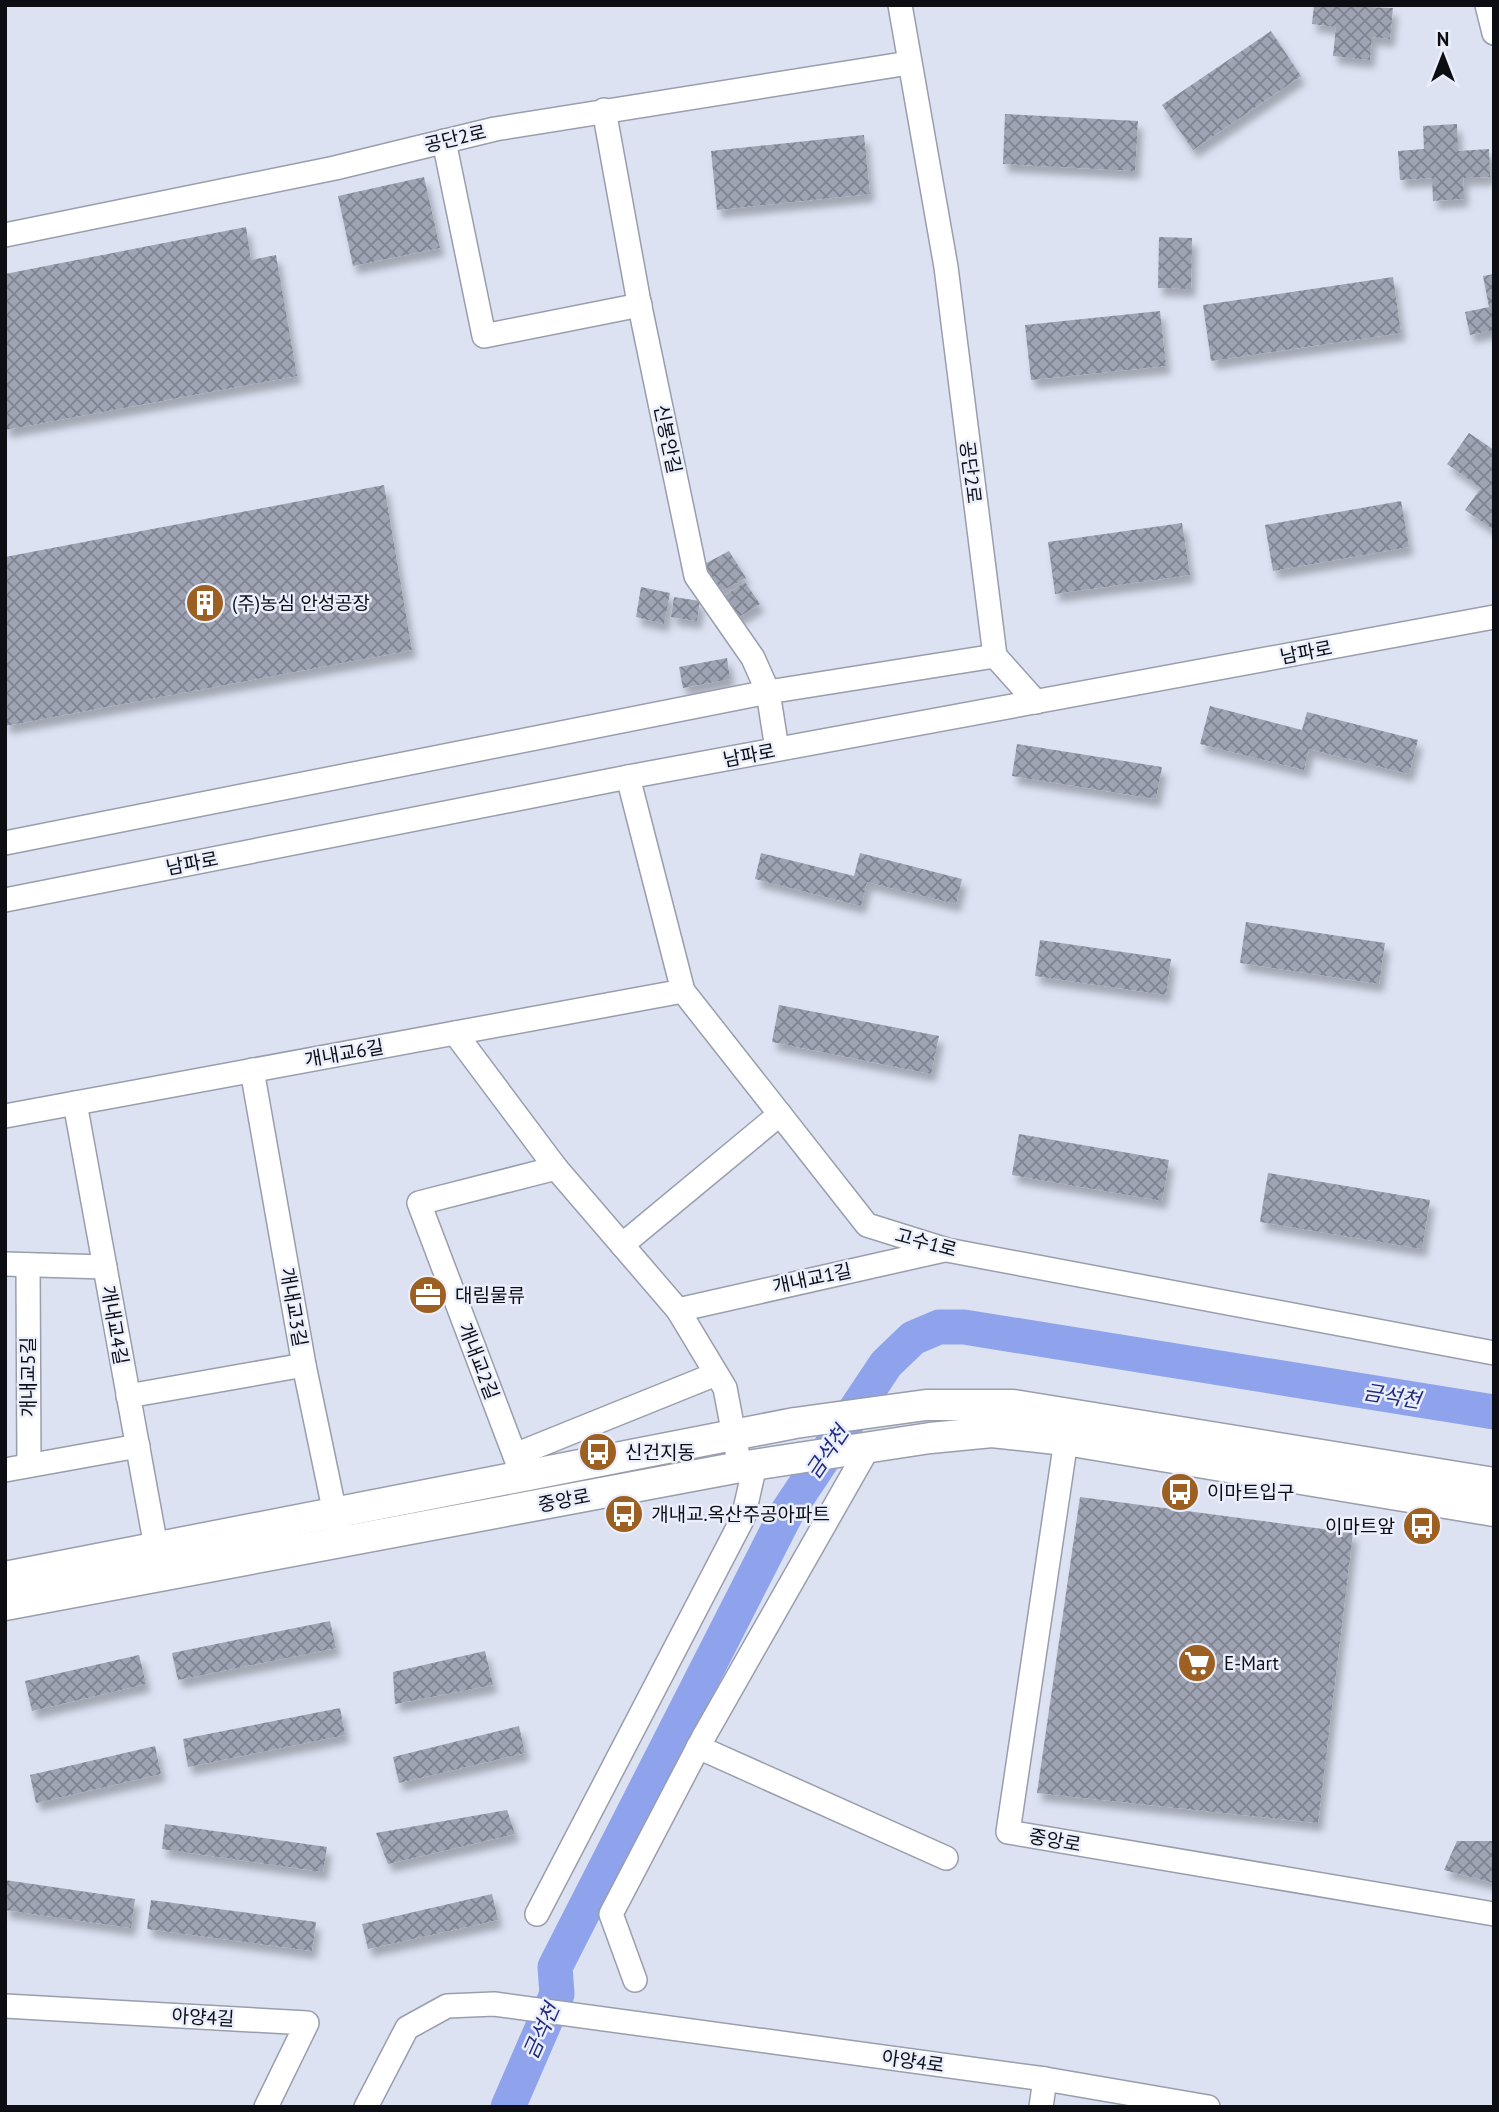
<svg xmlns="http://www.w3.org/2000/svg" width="1499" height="2112" font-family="'PT Sans','Noto Sans KR',sans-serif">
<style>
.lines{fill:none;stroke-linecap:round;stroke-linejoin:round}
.river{stroke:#8fa3ec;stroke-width:35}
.building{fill:url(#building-cross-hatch);filter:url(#shadow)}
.minor-casing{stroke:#999ead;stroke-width:26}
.major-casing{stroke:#999ead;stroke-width:33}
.minor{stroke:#fff;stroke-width:23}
.major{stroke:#fff;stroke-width:30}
.labels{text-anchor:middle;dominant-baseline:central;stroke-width:5;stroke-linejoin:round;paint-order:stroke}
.street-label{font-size:19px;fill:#0d0e14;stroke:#ebeffc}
.poi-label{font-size:19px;fill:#0d0e14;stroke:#ebeffc;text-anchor:start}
.water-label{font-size:21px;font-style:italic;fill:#212a7c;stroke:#ebeffc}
</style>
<defs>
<pattern id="building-cross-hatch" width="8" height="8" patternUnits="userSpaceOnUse" patternTransform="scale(1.75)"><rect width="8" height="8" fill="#9fa4b4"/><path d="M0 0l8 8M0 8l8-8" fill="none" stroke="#808491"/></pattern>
<filter id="shadow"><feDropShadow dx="4.5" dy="8" stdDeviation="3.5" flood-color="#0004"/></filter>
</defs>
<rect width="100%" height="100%" fill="#dce2f2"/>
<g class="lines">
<!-- river -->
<path class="river" d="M 508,2107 L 557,1994 L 555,1967 L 786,1514 L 886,1364 L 913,1338 L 939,1327 L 964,1327 L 1494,1412"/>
</g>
<!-- building -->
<g class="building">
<path d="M 1314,5 L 1393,8 L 1390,39 L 1372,37 L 1370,60 L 1333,56 L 1336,27 L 1312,24 Z"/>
<path d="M 1271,31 L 1301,76 L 1193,150 L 1162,105 Z"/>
<path d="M 1005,114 L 1138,121 L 1135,171 L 1003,164 Z"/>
<path d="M 1457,124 L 1458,151 L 1489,149 L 1490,177 L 1463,178 L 1464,199 L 1433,201 L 1432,178 L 1400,180 L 1398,151 L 1424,149 L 1423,126 Z"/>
<path d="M 864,135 L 870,194 L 717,210 L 711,151 Z"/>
<path d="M 424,177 L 440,248 L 353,266 L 338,196 Z"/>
<path d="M 246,227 L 251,260 L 276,255 L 297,376 L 5,430 L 5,274 Z"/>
<path d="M 1159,237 L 1192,238 L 1191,289 L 1158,288 Z"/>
<path d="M 1494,274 L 1494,330 L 1470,335 L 1465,312 L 1489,307 L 1483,276 Z"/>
<path d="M 1393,277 L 1401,333 L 1211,361 L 1203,305 Z"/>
<path d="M 1160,311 L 1166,366 L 1031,380 L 1025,325 Z"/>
<path d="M 1469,433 L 1494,450 L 1494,530 L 1465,510 L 1481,488 L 1447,464 Z"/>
<path d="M 384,485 L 412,650 L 5,726 L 5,557 Z"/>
<path d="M 1401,501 L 1409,547 L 1273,571 L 1265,525 Z"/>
<path d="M 1182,523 L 1190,575 L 1055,594 L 1048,542 Z"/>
<path d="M 729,551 L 746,578 L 718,593 L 699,567 Z"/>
<path d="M 745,582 L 760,604 L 734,620 L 720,599 Z"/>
<path d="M 641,587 L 670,593 L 664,624 L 636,617 Z"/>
<path d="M 674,597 L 700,601 L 697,621 L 671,617 Z"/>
<path d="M 727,658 L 730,679 L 683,688 L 679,667 Z"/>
<path d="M 1210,706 L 1302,730 L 1307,712 L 1418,740 L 1409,774 L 1309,749 L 1304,770 L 1200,744 Z"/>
<path d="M 1017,744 L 1162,767 L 1156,799 L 1012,776 Z"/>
<path d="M 761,853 L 854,876 L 860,853 L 962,879 L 956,904 L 867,882 L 861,906 L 755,879 Z"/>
<path d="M 1246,922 L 1385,943 L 1379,984 L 1240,963 Z"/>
<path d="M 1040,940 L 1171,959 L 1166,995 L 1035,976 Z"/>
<path d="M 779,1005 L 939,1036 L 931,1074 L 772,1042 Z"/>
<path d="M 1019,1134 L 1169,1160 L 1162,1201 L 1012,1175 Z"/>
<path d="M 1268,1173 L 1430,1200 L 1422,1249 L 1260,1222 Z"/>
<path d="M 1080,1497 L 1353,1533 L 1318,1823 L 1037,1793 Z"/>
<path d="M 330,1621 L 336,1648 L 178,1680 L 172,1653 Z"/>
<path d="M 485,1651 L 493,1685 L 395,1704 L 393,1672 Z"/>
<path d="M 139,1655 L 146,1684 L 32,1711 L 25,1681 Z"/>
<path d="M 340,1708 L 345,1735 L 188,1767 L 183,1739 Z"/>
<path d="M 519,1726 L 525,1753 L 399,1783 L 393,1757 Z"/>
<path d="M 155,1746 L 161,1774 L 36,1803 L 30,1775 Z"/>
<path d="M 507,1810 L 515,1834 L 388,1864 L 376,1833 Z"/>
<path d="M 165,1824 L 327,1847 L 323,1872 L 162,1849 Z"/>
<path d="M 1457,1841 L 1494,1841 L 1494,1883 L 1444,1870 Z"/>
<path d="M 5,1880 L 135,1899 L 131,1928 L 5,1910 Z"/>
<path d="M 492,1894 L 498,1920 L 368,1949 L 362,1924 Z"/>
<path d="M 151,1900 L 316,1922 L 312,1951 L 147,1929 Z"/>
</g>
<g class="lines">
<defs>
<g id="minor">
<path d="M 900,5 L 946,267 L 995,656"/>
<path d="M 1487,5 L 1494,33"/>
<path d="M 604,110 L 638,297 L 696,576 L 753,658 L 768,692 L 777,749"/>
<path d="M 444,141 L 484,336 L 640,305"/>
<path d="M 5,235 L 335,168 L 495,129 L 909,63"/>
<path d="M 995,656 L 1036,702"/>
<path d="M 628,777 L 683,991 L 867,1225 L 947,1250 L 1494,1353"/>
<path d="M 5,843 L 768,692 L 995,656"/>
<path d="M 5,900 L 628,777 L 1494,617"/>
<path d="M 455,1033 L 556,1168 L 678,1310 L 725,1388 L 740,1467"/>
<path d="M 252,1070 L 304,1365 L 338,1528"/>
<path d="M 75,1103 L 156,1547"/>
<path d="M 5,1116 L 683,991"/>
<path d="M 622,1245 L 780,1114"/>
<path d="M 5,1264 L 105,1267"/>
<path d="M 28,1265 L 29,1465"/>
<path d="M 678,1310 L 944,1250"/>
<path d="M 128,1396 L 304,1365"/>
<path d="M 1066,1440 L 1008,1832 L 1494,1914"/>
<path d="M 515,1455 L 716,1374"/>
<path d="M 5,1470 L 138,1446"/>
<path d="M 523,1477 L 419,1203 L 556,1168"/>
<path d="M 698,1747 L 946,1858"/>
<path d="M 537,1914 L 743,1518 L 755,1465"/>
<path d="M 635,1980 L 611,1914 L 703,1738 L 868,1448"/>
<path d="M 5,2006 L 307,2023 L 266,2107"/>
<path d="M 366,2107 L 407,2028 L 447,2006 L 494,2004 L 1045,2079 L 1208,2107"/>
<path d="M 1041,2107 L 1045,2079"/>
</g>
<g id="major">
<path d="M 5,1577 L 795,1423 L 926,1405 L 1013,1405 L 1494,1483"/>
<path d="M 5,1605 L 740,1467 L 930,1438 L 992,1432 L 1066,1440 L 1494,1511"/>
</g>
</defs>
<!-- minor casing -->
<use href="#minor" class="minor-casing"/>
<!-- major casing -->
<use href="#major" class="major-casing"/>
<!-- minor -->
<use href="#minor" class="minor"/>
<!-- major -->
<use href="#major" class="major"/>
</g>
<!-- icons -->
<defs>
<symbol id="building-disc" viewBox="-11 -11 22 22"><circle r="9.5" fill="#9d6023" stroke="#ebeffc"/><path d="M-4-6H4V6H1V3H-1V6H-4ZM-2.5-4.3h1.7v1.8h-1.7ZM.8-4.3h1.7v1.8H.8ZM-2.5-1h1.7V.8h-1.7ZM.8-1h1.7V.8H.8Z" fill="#fff"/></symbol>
<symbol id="office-disc" viewBox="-11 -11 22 22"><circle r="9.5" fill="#9d6023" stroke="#ebeffc"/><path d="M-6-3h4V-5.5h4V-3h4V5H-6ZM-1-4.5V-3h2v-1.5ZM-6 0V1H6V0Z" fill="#fff"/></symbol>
<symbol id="bus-disc" viewBox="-11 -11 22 22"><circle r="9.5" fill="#9d6023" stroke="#ebeffc"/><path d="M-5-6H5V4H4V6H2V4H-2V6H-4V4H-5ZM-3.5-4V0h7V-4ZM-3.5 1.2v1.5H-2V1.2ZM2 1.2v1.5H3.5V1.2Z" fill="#fff"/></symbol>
<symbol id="supermarket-disc" viewBox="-11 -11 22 22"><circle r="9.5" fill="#9d6023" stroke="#ebeffc"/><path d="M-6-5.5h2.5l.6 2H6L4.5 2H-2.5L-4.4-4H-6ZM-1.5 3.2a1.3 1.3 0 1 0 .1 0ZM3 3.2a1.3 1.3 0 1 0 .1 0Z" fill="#fff"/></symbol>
</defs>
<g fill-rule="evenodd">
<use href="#building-disc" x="183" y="581" width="44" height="44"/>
<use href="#office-disc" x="406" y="1273" width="44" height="44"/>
<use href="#bus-disc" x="576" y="1430" width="44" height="44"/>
<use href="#bus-disc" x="1158" y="1470" width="44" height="44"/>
<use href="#bus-disc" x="602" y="1492" width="44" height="44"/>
<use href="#bus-disc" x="1400" y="1504" width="44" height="44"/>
<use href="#supermarket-disc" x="1175" y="1641" width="44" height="44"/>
</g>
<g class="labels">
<!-- street labels -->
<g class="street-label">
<text transform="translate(455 138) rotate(-13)">공단2로</text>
<text transform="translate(668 439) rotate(78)">신봉안길</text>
<text transform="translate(971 472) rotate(83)">공단2로</text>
<text transform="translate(1306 652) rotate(-11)">남파로</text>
<text transform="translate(749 755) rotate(-11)">남파로</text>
<text transform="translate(192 863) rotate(-11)">남파로</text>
<text transform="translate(344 1053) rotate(-10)">개내교6길</text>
<text transform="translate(926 1242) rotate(15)">고수1로</text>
<text transform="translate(812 1278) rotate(-12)">개내교1길</text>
<text transform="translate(294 1307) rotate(80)">개내교3길</text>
<text transform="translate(115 1325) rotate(80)">개내교4길</text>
<text transform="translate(479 1361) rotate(69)">개내교2길</text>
<text transform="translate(28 1377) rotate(-90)">개내교5길</text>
<text transform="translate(564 1500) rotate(-11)">중앙로</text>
<text transform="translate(1055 1840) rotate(10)">중앙로</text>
<text transform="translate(203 2017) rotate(3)">아양4길</text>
<text transform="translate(913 2061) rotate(8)">아양4로</text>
</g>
<!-- poi labels -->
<g class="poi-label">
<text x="232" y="603">(주)농심 안성공장</text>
<text x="455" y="1295">대림물류</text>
<text x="625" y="1452">신건지동</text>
<text x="1207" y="1492">이마트입구</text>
<text x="651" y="1514">개내교.옥산주공아파트</text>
<text x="1395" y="1526" text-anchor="end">이마트앞</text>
<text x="1224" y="1663">E-Mart</text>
</g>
<!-- water labels -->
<g class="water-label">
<text transform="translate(1392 1396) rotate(9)">금석천</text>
<text transform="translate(827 1452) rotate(-56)">금석천</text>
<text transform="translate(541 2031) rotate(-66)">금석천</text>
</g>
</g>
<!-- border -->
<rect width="1499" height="2112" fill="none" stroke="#0d0e14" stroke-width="14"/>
<!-- north arrow -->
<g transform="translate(1443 56)" stroke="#ebeffc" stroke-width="5" paint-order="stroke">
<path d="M0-5L12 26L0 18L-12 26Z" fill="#0d0e14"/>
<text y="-10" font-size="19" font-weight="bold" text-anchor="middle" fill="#0d0e14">N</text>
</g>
</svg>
